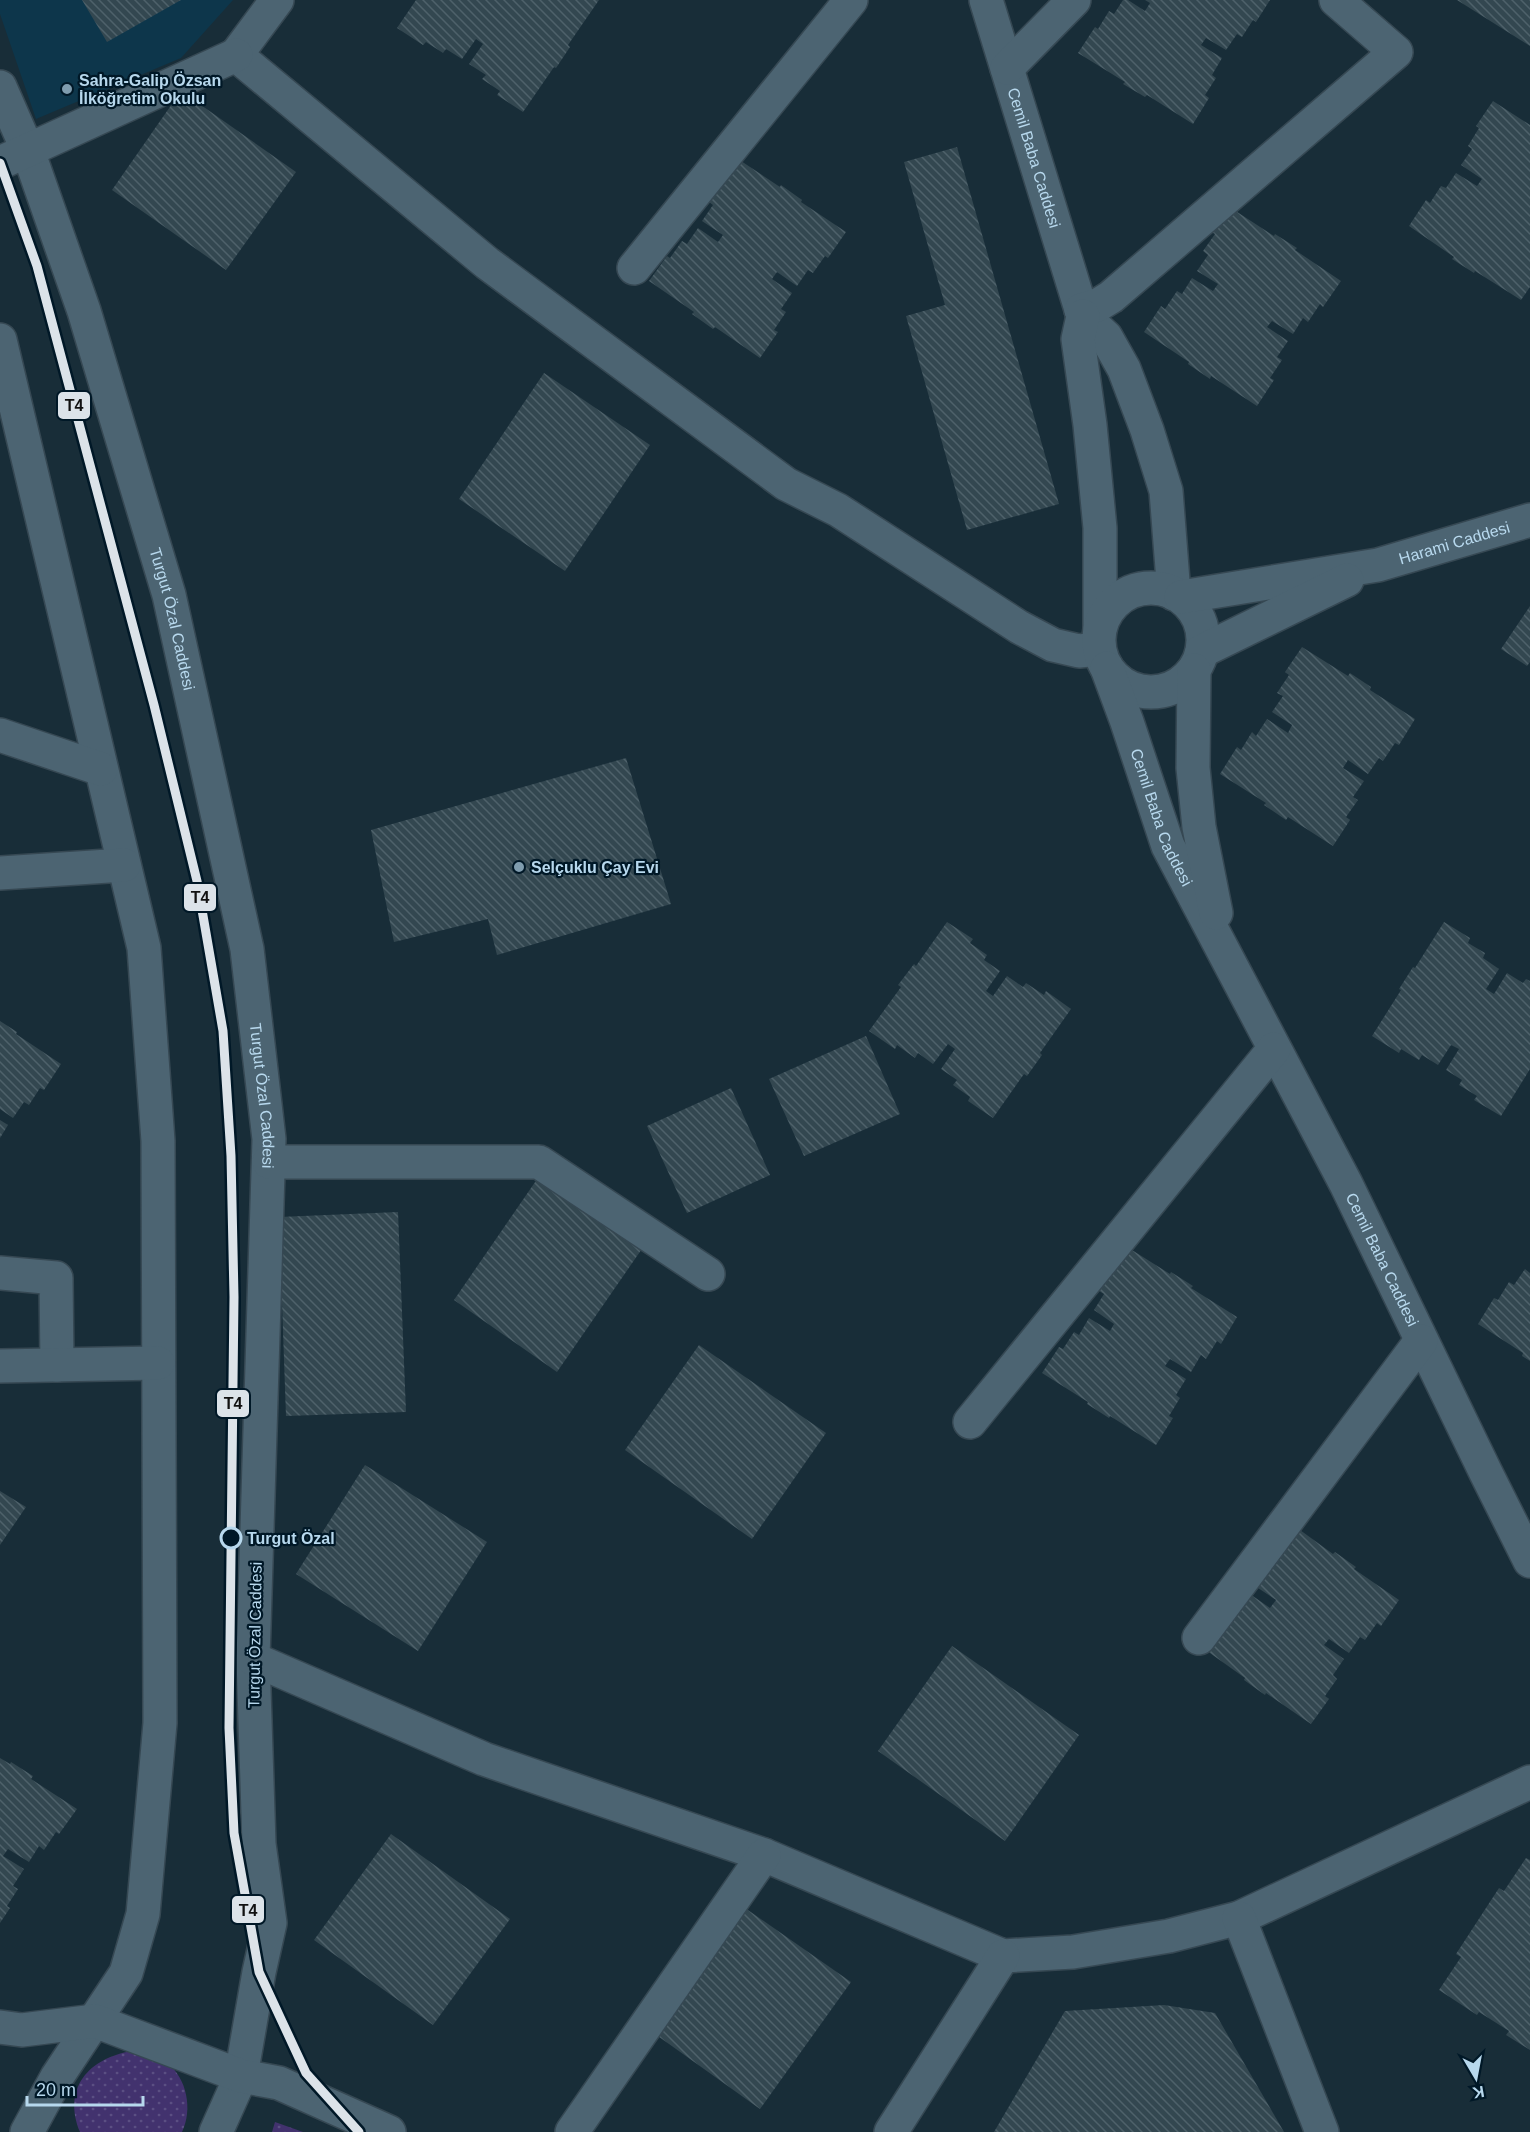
<svg xmlns="http://www.w3.org/2000/svg" width="1530" height="2132" font-family="Arial,sans-serif">
<style>
.built{fill:#0d364b}
.grass{fill:url(#grass-dots)}
.building{fill:url(#building-back-hatch)}
.lines{fill:none;stroke-linecap:round;stroke-linejoin:round}
.minor-casing{stroke:#364853;stroke-width:36}
.minor{stroke:#4c6472;stroke-width:33}
.tram-1-casing{stroke:#001827;stroke-width:14}
.tram-1{stroke:#dce3e9;stroke-width:9}
.poi-dot{fill:#7f9cae;stroke:#001827;stroke-width:2}
.stop-dot{fill:#001827;stroke:#b7d8ed;stroke-width:3}
.labels{text-anchor:middle;dominant-baseline:central;stroke-width:4.5;stroke-linejoin:round;paint-order:stroke}
.poi-label{font-size:16px;font-weight:bold;fill:#b7d8ed;stroke:#001827;text-anchor:start}
.street-label{font-size:16px;fill:#b7d8ed;stroke:#001827}
.stop-label{font-size:16px;font-weight:bold;fill:#b7d8ed;stroke:#001827;text-anchor:start}
.line-badge{stroke:#001827;stroke-width:2}
.pale-badge-label{font-size:16px;text-anchor:middle;font-weight:bold;fill:#111}
</style>
<defs>
<pattern id="grass-dots" width="8" height="8" patternUnits="userSpaceOnUse" patternTransform="scale(1.5)"><rect width="8" height="8" fill="#42326e"/><path d="M2 2h.1M6 6h.1" fill="none" stroke="#5b4f83" stroke-width="1.8" stroke-linecap="round"/></pattern>
<pattern id="building-back-hatch" width="6" height="6" patternUnits="userSpaceOnUse" patternTransform="scale(1.5)"><rect width="6" height="6" fill="#334750"/><path d="M-1 5l2 2M0 0l6 6M5-1l2 2" fill="none" stroke="#4e616a"/></pattern>
</defs>
<rect width="100%" height="100%" fill="#182d38"/>
<!-- built -->
<path class="built" d="M 0,0 L 233,0 L 181,58 L 36,119 L 0,14 Z"/>
<!-- grass -->
<g class="grass">
<path d="M 132,2051 C 142,2054 158,2057 167,2063 C 187,2078 193,2110 182,2132 L 80,2132 C 62,2088 89,2058 132,2051 Z"/>
<path d="M 275,2122 L 303,2132 L 272,2132 Z"/>
</g>
<!-- building -->
<g class="building">
<path d="M 82,0 L 181,0 L 107,42 Z"/>
<path d="M 416,0 L 599,0 L 568,45 L 570,47 L 556,68 L 554,67 L 523,112 L 497,95 L 500,91 L 482,79 L 486,75 L 469,64 L 483,44 L 476,39 L 462,59 L 446,49 L 443,53 L 426,42 L 423,45 L 397,28 Z"/>
<path d="M 1123,0 L 1128,0 L 1145,11 L 1150,3 L 1145,0 L 1270,0 L 1256,22 L 1253,20 L 1242,37 L 1237,34 L 1226,50 L 1206,38 L 1201,45 L 1222,58 L 1212,75 L 1216,78 L 1205,95 L 1209,98 L 1193,124 L 1147,95 L 1145,97 L 1123,84 L 1125,82 L 1078,53 L 1095,27 L 1098,29 L 1109,11 L 1114,14 Z"/>
<path d="M 1457,0 L 1530,0 L 1530,46 Z"/>
<path d="M 181,91 L 296,172 L 226,270 L 112,190 Z"/>
<path d="M 1493,101 L 1530,125 L 1530,287 L 1521,300 L 1475,271 L 1474,273 L 1452,259 L 1454,257 L 1409,226 L 1426,200 L 1430,203 L 1441,186 L 1446,188 L 1456,173 L 1477,186 L 1482,179 L 1461,165 L 1472,149 L 1468,146 L 1479,128 L 1476,126 Z"/>
<path d="M 957,147 L 1059,504 L 967,530 L 906,316 L 945,305 L 904,162 Z"/>
<path d="M 735,157 L 780,187 L 781,185 L 802,200 L 801,202 L 846,232 L 828,258 L 825,256 L 813,273 L 808,270 L 797,286 L 777,272 L 772,279 L 792,293 L 781,309 L 786,312 L 774,330 L 778,332 L 760,358 L 715,327 L 713,329 L 692,314 L 694,312 L 649,281 L 667,256 L 670,258 L 682,241 L 687,244 L 698,228 L 718,242 L 723,235 L 702,221 L 713,205 L 709,202 L 721,185 Z"/>
<path d="M 1228,206 L 1274,236 L 1275,234 L 1297,248 L 1295,250 L 1341,281 L 1323,307 L 1320,304 L 1308,322 L 1303,318 L 1293,334 L 1272,321 L 1267,327 L 1288,341 L 1277,357 L 1282,360 L 1270,378 L 1274,380 L 1257,406 L 1211,376 L 1210,379 L 1188,364 L 1189,362 L 1144,332 L 1161,306 L 1165,309 L 1177,291 L 1182,294 L 1192,278 L 1213,291 L 1218,284 L 1197,271 L 1208,255 L 1203,251 L 1215,234 L 1211,232 Z"/>
<path d="M 544,373 L 650,445 L 565,571 L 459,499 Z"/>
<path d="M 1530,606 L 1530,662 L 1527,666 L 1501,649 Z"/>
<path d="M 1302,647 L 1348,676 L 1350,673 L 1371,687 L 1370,690 L 1415,719 L 1399,745 L 1395,743 L 1383,761 L 1379,758 L 1368,774 L 1348,760 L 1343,768 L 1364,781 L 1353,797 L 1358,800 L 1346,817 L 1350,820 L 1333,846 L 1288,817 L 1286,820 L 1264,805 L 1266,803 L 1220,774 L 1237,747 L 1241,750 L 1252,732 L 1256,736 L 1267,719 L 1288,733 L 1292,725 L 1272,712 L 1283,696 L 1277,693 L 1289,675 L 1285,672 Z"/>
<path d="M 626,758 L 671,904 L 497,955 L 488,919 L 394,942 L 371,830 Z"/>
<path d="M 947,922 L 973,939 L 970,943 L 987,955 L 984,960 L 1000,971 L 986,991 L 993,996 L 1007,976 L 1023,987 L 1026,983 L 1044,995 L 1046,991 L 1071,1009 L 1040,1053 L 1042,1055 L 1027,1076 L 1024,1074 L 993,1118 L 968,1101 L 970,1097 L 953,1085 L 957,1080 L 941,1069 L 955,1049 L 948,1044 L 933,1064 L 918,1053 L 915,1058 L 897,1045 L 895,1049 L 869,1031 L 901,987 L 898,985 L 914,964 L 916,966 Z"/>
<path d="M 1444,922 L 1470,938 L 1468,943 L 1485,953 L 1483,958 L 1499,969 L 1486,989 L 1494,994 L 1507,973 L 1523,983 L 1526,979 L 1530,981 L 1530,1069 L 1501,1116 L 1474,1100 L 1477,1096 L 1459,1085 L 1462,1080 L 1446,1070 L 1459,1049 L 1451,1045 L 1438,1065 L 1422,1055 L 1419,1060 L 1401,1049 L 1399,1053 L 1372,1036 L 1401,990 L 1399,989 L 1413,967 L 1415,968 Z"/>
<path d="M 0,1021 L 17,1032 L 16,1034 L 61,1064 L 44,1090 L 40,1088 L 29,1105 L 24,1102 L 13,1118 L 0,1109 Z"/>
<path d="M 866,1036 L 900,1114 L 804,1156 L 769,1079 Z"/>
<path d="M 731,1088 L 770,1175 L 687,1213 L 647,1126 Z"/>
<path d="M 0,1120 L 8,1125 L 0,1138 Z"/>
<path d="M 542,1172 L 646,1243 L 557,1372 L 454,1300 Z"/>
<path d="M 398,1212 L 406,1412 L 286,1416 L 279,1217 Z"/>
<path d="M 1124,1245 L 1170,1274 L 1171,1272 L 1193,1286 L 1191,1288 L 1237,1317 L 1221,1344 L 1217,1341 L 1206,1359 L 1201,1355 L 1191,1372 L 1170,1359 L 1165,1366 L 1186,1379 L 1176,1395 L 1180,1398 L 1169,1416 L 1173,1418 L 1156,1445 L 1110,1416 L 1109,1418 L 1087,1404 L 1088,1402 L 1042,1373 L 1059,1347 L 1063,1349 L 1074,1332 L 1079,1335 L 1089,1318 L 1110,1331 L 1114,1324 L 1094,1310 L 1104,1294 L 1099,1291 L 1111,1274 Z"/>
<path d="M 1525,1269 L 1530,1273 L 1530,1361 L 1522,1356 L 1523,1353 L 1478,1324 L 1494,1298 L 1498,1300 L 1509,1282 L 1514,1285 Z"/>
<path d="M 699,1345 L 826,1433 L 752,1539 L 625,1450 Z"/>
<path d="M 365,1465 L 487,1542 L 418,1651 L 296,1574 Z"/>
<path d="M 0,1491 L 26,1507 L 0,1545 Z"/>
<path d="M 1289,1522 L 1333,1554 L 1335,1552 L 1356,1567 L 1354,1569 L 1399,1600 L 1381,1626 L 1377,1623 L 1365,1640 L 1360,1637 L 1349,1653 L 1329,1639 L 1324,1645 L 1344,1659 L 1333,1675 L 1337,1679 L 1325,1696 L 1329,1699 L 1311,1724 L 1266,1693 L 1265,1695 L 1244,1680 L 1245,1678 L 1200,1646 L 1250,1594 L 1270,1608 L 1276,1600 L 1255,1586 Z"/>
<path d="M 952,1646 L 1079,1735 L 1005,1841 L 878,1751 Z"/>
<path d="M 0,1758 L 10,1764 L 11,1762 L 33,1776 L 31,1779 L 77,1809 L 59,1834 L 56,1832 L 44,1850 L 39,1846 L 29,1862 L 8,1849 L 3,1856 L 24,1869 L 13,1886 L 18,1889 L 7,1906 L 10,1908 L 0,1923 Z"/>
<path d="M 391,1834 L 510,1919 L 433,2025 L 314,1940 Z"/>
<path d="M 1526,1858 L 1530,1860 L 1530,2050 L 1506,2035 L 1509,2031 L 1479,2012 L 1477,2015 L 1439,1990 L 1461,1957 L 1456,1954 L 1499,1888 L 1504,1891 Z"/>
<path d="M 745,1908 L 851,1982 L 760,2109 L 655,2034 Z"/>
<path d="M 1164,2005 L 1215,2013 L 1284,2132 L 994,2132 L 1065,2011 Z"/>
</g>
<g class="lines">
<defs>
<g id="minor">
<path d="M 277,0 L 236,55 L 487,263 L 786,484 L 838,510 L 1019,627 L 1053,645 L 1079,651 L 1099,649"/>
<path id="s1" d="M 986,0 L 1083,316 L 1106,337 L 1124,369 L 1147,430 L 1166,491 L 1174,594"/>
<path d="M 1007,68 L 1074,0"/>
<path id="s2" d="M 0,87 L 28,151 L 84,311 L 169,595 L 247,949 L 269,1139 L 253,1659 L 259,1844 L 270,1923 L 259,1972 L 241,2076 L 216,2132"/>
<path d="M 0,163 L 236,55"/>
<path d="M 634,268 L 851,0"/>
<path d="M 1081,310 L 1098,305 L 1111,297 L 1396,52 L 1336,0"/>
<path d="M 1083,316 L 1078,339 L 1090,425 L 1100,528 L 1100,629"/>
<path d="M 0,340 L 144,948 L 158,1141 L 160,1723 L 143,1914 L 126,1973 L 57,2077 L 27,2132"/>
<circle cx="1151" cy="640" r="52"/>
<path id="s3" d="M 1181,597 L 1378,565 L 1530,520"/>
<path d="M 1202,651 L 1347,580"/>
<path id="s4" d="M 1107,668 L 1127,722 L 1168,846 L 1346,1184 L 1486,1473 L 1530,1561"/>
<path d="M 1194,670 L 1193,768 L 1199,827 L 1216,913"/>
<path d="M 0,735 L 101,769"/>
<path d="M 0,873 L 124,865"/>
<path d="M 269,1162 L 539,1162 L 708,1274"/>
<path d="M 0,1273 L 56,1278 L 57,1365"/>
<path d="M 0,1366 L 158,1363"/>
<path d="M 970,1422 L 1274,1049"/>
<path d="M 1199,1638 L 1421,1341"/>
<path d="M 253,1659 L 484,1759 L 764,1855 L 1003,1956 L 1073,1952 L 1169,1936 L 1239,1918 L 1530,1782"/>
<path d="M 1239,1918 L 1322,2132"/>
<path d="M 0,2027 L 22,2030 L 95,2021 L 241,2076 L 279,2083 L 389,2132"/>
<path d="M 572,2132 L 764,1855"/>
<path d="M 891,2132 L 1003,1956"/>
</g>
</defs>
<!-- minor casing -->
<use href="#minor" class="minor-casing"/>
<!-- minor -->
<use href="#minor" class="minor"/>
<defs>
<path id="tram-1" d="M 0,163 L 37,266 L 154,705 L 197,881 L 223,1031 L 231,1156 L 234,1297 L 229,1728 L 234,1833 L 259,1972 L 306,2073 L 359,2132"/>
</defs>
<!-- tram-1 casing -->
<use href="#tram-1" class="tram-1-casing"/>
<!-- tram-1 -->
<use href="#tram-1" class="tram-1"/>
</g>
<!-- markers -->
<g class="poi-dot">
<circle cx="67" cy="89" r="6"/>
<circle cx="519" cy="867" r="6"/>
</g>
<circle class="stop-dot" cx="231" cy="1538" r="10"/>
<g class="labels">
<!-- poi labels -->
<g class="poi-label">
<text x="79" y="80">Sahra-Galip Özsan<tspan x="79" dy="18">İlköğretim Okulu</tspan></text>
<text x="531" y="867">Selçuklu Çay Evi</text>
</g>
<!-- street labels -->
<g class="street-label">
<text stroke="none"><textPath href="#s1" startOffset="165">Cemil Baba Caddesi</textPath></text>
<text stroke="none"><textPath href="#s3" startOffset="279">Harami Caddesi</textPath></text>
<text stroke="none"><textPath href="#s2" startOffset="560">Turgut Özal Caddesi</textPath></text>
<text stroke="none"><textPath href="#s4" startOffset="159">Cemil Baba Caddesi</textPath></text>
<text stroke="none"><textPath href="#s2" startOffset="1046">Turgut Özal Caddesi</textPath></text>
<text stroke="none"><textPath href="#s4" startOffset="654">Cemil Baba Caddesi</textPath></text>
<text transform="translate(255 1635) rotate(-89)">Turgut Özal Caddesi</text>
</g>
<!-- stop labels -->
<g class="stop-label">
<text x="247" y="1538">Turgut Özal</text>
</g>
</g>
<g class="line-badge">
<rect x="57" y="391" width="34" height="29" rx="6" fill="#dce3e9"/>
<rect x="183" y="883" width="34" height="29" rx="6" fill="#dce3e9"/>
<rect x="216" y="1389" width="34" height="29" rx="6" fill="#dce3e9"/>
<rect x="231" y="1895" width="34" height="29" rx="6" fill="#dce3e9"/>
</g>
<g class="pale-badge-label">
<text x="74" y="411">T4</text>
<text x="200" y="903">T4</text>
<text x="233" y="1409">T4</text>
<text x="248" y="1916">T4</text>
</g>
<!-- north arrow -->
<g transform="translate(1476 2078) rotate(170)" stroke="#001827" stroke-width="4.5" paint-order="stroke">
<path d="M0-4.5L10 22L0 15L-10 22Z" fill="#b7d8ed"/>
<text y="-9" font-size="16" font-weight="bold" text-anchor="middle" fill="#b7d8ed">K</text>
</g>
<!-- scale -->
<path d="M27 2096v9h116v-9" fill="none" stroke="#b7d8ed" stroke-width="3"/>
<text x="36" y="2096" font-size="18" fill="#b7d8ed" stroke="#001827" stroke-width="4.5" paint-order="stroke">20 m</text>
</svg>
